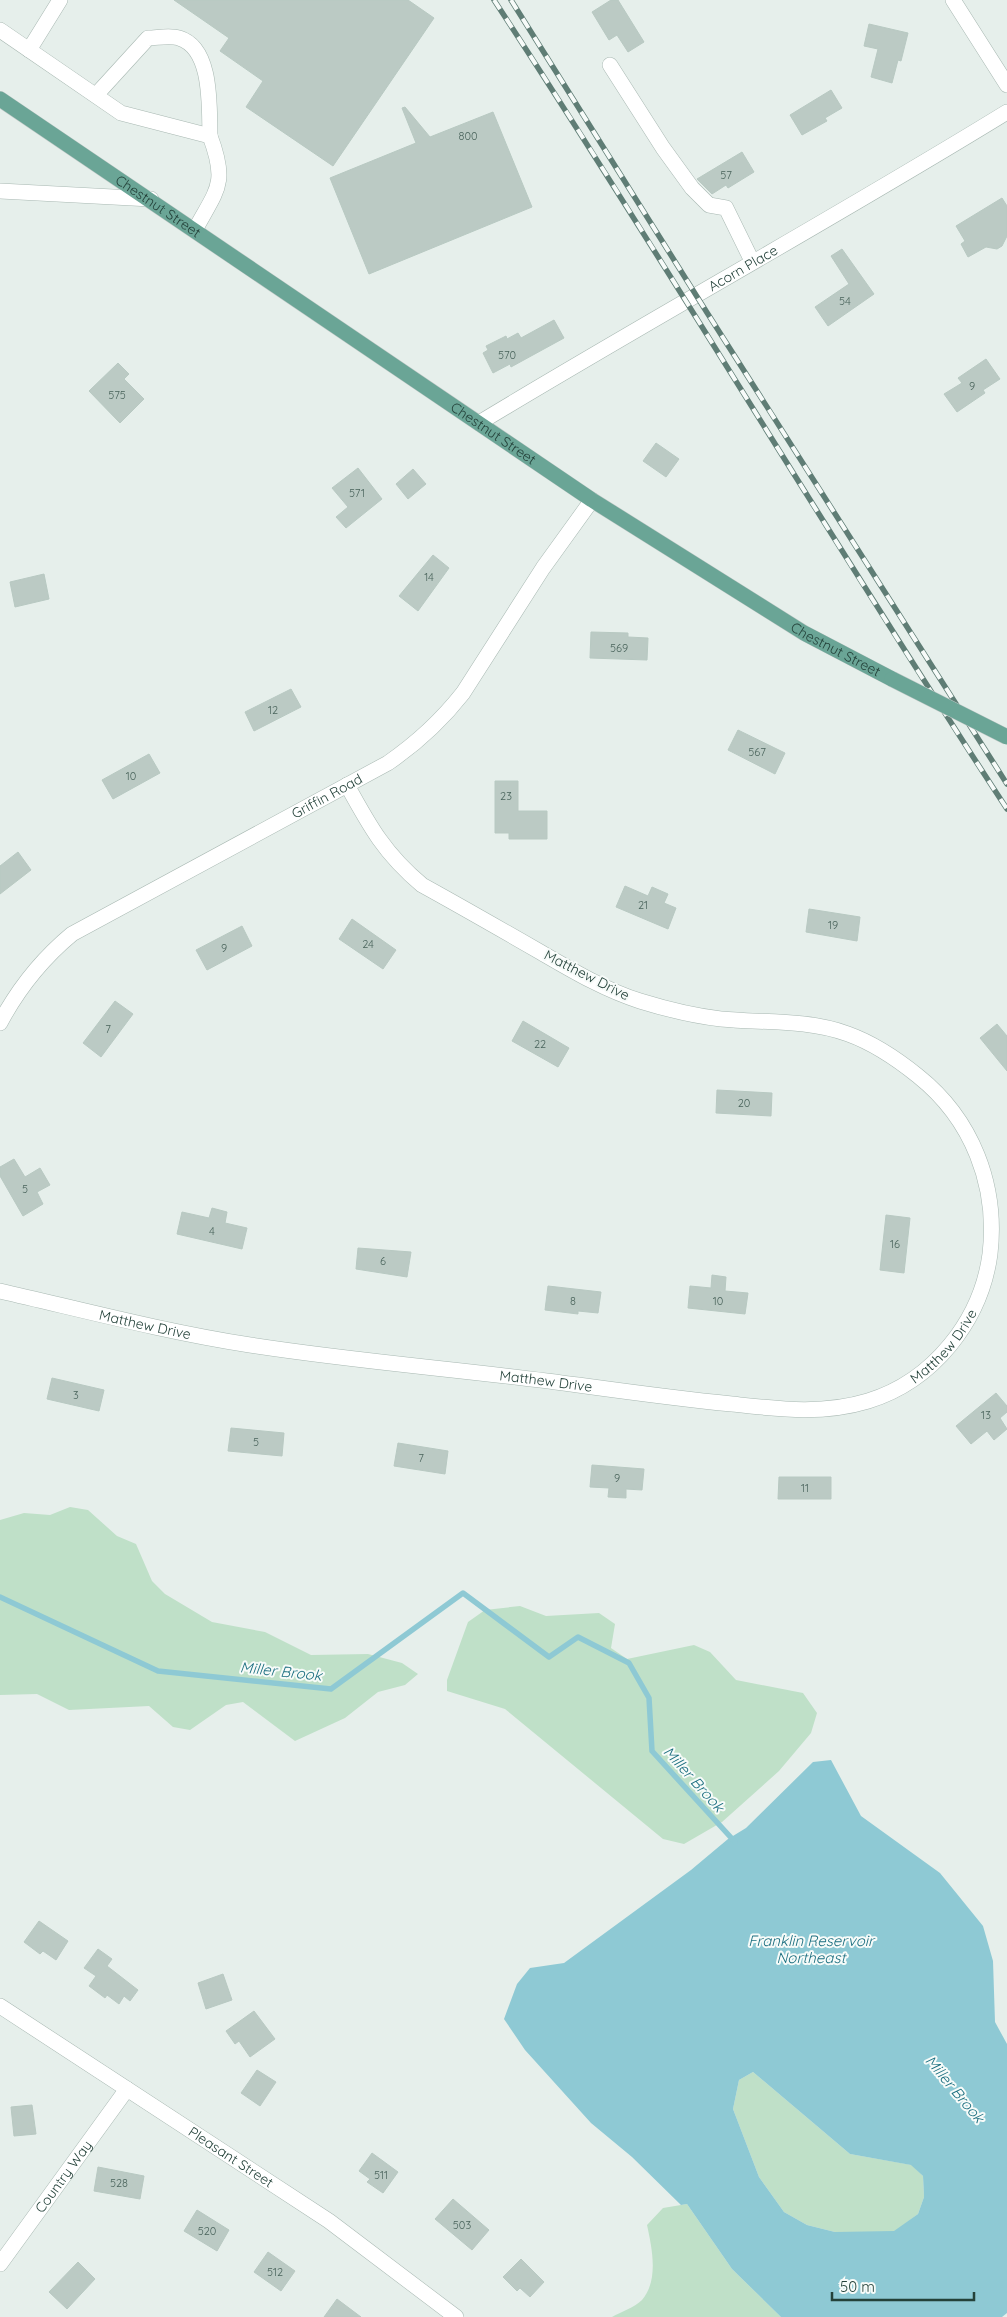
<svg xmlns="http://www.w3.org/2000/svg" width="1007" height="2317" font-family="Quicksand,sans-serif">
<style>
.green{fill:#bfe0c8}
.water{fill:#8ec9d4;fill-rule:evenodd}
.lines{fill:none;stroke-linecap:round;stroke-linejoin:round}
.stream{stroke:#8ec9d4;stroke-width:5.5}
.building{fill:#bbcac4;stroke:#b8c9c2}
.minor-casing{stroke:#a8b8b2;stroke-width:16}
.major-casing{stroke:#c2cac8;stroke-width:16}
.minor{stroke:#fff;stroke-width:15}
.major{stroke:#6aa596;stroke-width:15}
.rail-casing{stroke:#5f7d75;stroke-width:5.5}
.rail{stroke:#f7fbf9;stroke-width:4;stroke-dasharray:11;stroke-linecap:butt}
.major-bridge-casing{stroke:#c2cac8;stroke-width:16;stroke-linecap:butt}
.major-bridge{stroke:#6aa596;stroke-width:15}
.labels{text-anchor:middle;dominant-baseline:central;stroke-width:4;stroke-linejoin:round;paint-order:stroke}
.number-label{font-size:11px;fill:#4a645c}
.street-label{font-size:14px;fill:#24423a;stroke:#f7fbf9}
.water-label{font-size:15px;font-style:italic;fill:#1c6f80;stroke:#f7fbf9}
</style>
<rect width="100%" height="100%" fill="#e6efeb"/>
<!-- green -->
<g class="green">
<path d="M 70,1507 L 88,1510 L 117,1536 L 136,1544 L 152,1581 L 165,1594 L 212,1622 L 265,1632 L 311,1655 L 368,1654 L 402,1663 L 418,1674 L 405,1685 L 378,1692 L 345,1718 L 295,1741 L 243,1702 L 226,1705 L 190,1730 L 173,1727 L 149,1706 L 69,1710 L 37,1694 L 0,1695 L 0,1520 L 24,1513 L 50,1515 Z"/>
<path d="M 520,1606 L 546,1616 L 599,1613 L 615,1624 L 611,1648 L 627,1659 L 694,1645 L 710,1652 L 736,1680 L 803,1693 L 817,1713 L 811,1733 L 779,1771 L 722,1822 L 684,1844 L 663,1839 L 505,1709 L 447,1691 L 447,1680 L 468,1622 L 485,1610 Z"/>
<path d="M 753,2072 L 850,2154 L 912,2165 L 923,2176 L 924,2197 L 918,2214 L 894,2232 L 835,2232 L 807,2225 L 784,2212 L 759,2177 L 733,2109 L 739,2080 Z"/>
<path d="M 687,2204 L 732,2269 L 781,2317 L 612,2317 C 621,2312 635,2307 642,2300 C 659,2280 652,2248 647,2225 L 663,2208 Z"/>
</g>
<!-- water -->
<path class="water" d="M 831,1760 L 861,1816 L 940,1873 L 983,1926 L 993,1961 L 995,2022 L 1007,2044 L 1007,2313 L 1002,2317 L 781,2317 L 732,2269 L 687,2204 L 681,2205 L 632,2157 L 591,2123 L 525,2050 L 504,2019 L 517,1984 L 530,1968 L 564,1963 L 691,1870 L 728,1839 L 746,1828 L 813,1762 ZM 753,2072 L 850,2154 L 911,2165 L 923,2176 L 924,2197 L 918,2214 L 894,2231 L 835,2232 L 807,2225 L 784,2212 L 759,2177 L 733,2109 L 739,2080 Z"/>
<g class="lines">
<!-- stream -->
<path class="stream" d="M 0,1597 L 158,1671 L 331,1689 L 463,1593 L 549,1657 L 578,1637 L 629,1663 L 649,1698 L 652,1751 L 735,1842"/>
</g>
<!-- building -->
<g class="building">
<path d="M 174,0 L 408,0 L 434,18 L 333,166 L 246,107 L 263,81 L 220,51 L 229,38 Z"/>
<path d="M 611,0 L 618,0 L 644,42 L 628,52 L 617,35 L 609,40 L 592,12 Z"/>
<path d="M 869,24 L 908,33 L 901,61 L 898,60 L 892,83 L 871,77 L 878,49 L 864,46 Z"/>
<path d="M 831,90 L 842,108 L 825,118 L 827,121 L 802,135 L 790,115 Z"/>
<path d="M 405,107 L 430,137 L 493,112 L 532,207 L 369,274 L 330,178 L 416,143 L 402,108 Z"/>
<path d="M 742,152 L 754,172 L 728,188 L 726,185 L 712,194 L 697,179 Z"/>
<path d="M 1002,198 L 1007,206 L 1007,236 L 1002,246 L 997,249 L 986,247 L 968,257 L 961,244 L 965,241 L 956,226 Z"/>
<path d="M 842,249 L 874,294 L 828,326 L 815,307 L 849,284 L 831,256 Z"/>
<path d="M 554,320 L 564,338 L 511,367 L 510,364 L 493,373 L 483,353 L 488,350 L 486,346 L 506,336 L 507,339 L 518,333 L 521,338 Z"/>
<path d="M 986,359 L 1000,379 L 983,390 L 985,393 L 957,412 L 944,394 L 962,383 L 958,378 Z"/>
<path d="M 118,363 L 129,374 L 124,379 L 144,399 L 120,423 L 89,391 Z"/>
<path d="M 656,443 L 679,459 L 666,477 L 643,461 Z"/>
<path d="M 358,468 L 382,499 L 346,528 L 336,517 L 348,507 L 332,488 Z"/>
<path d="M 413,469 L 426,484 L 408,499 L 396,484 Z"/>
<path d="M 433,555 L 449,568 L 418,611 L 399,596 Z"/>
<path d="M 44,574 L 49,599 L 15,607 L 10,582 Z"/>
<path d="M 591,632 L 628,633 L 628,637 L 648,638 L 647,660 L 590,658 Z"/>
<path d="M 291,689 L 301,707 L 254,731 L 245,712 Z"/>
<path d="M 738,730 L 785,753 L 775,774 L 728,750 Z"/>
<path d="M 149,754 L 160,773 L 113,799 L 102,780 Z"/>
<path d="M 495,781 L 518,781 L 518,811 L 547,811 L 547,839 L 509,839 L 509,833 L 495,833 Z"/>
<path d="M 18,852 L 31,870 L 0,894 L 0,866 Z"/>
<path d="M 625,886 L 648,896 L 652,887 L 668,894 L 664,903 L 676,908 L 668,929 L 616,907 Z"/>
<path d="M 809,909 L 860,917 L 857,941 L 806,932 Z"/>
<path d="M 352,919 L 396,950 L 383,969 L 339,939 Z"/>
<path d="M 242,926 L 252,946 L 207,970 L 196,950 Z"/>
<path d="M 115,1001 L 133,1014 L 101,1057 L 83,1043 Z"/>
<path d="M 523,1021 L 569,1048 L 558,1067 L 512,1041 Z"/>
<path d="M 997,1024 L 1007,1036 L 1007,1071 L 980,1038 Z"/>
<path d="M 717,1090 L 772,1093 L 771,1116 L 716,1113 Z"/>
<path d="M 14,1159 L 25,1177 L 40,1168 L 50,1185 L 37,1192 L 43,1204 L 23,1216 L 0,1176 L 0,1167 Z"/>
<path d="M 212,1208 L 227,1212 L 225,1223 L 247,1228 L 242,1249 L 177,1234 L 182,1212 L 209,1218 Z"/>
<path d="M 886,1215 L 910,1218 L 904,1273 L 880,1270 Z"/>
<path d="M 358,1248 L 411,1252 L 407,1277 L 356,1269 Z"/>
<path d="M 712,1275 L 726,1277 L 725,1291 L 748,1293 L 745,1314 L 688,1308 L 690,1286 L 711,1288 Z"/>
<path d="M 548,1286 L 601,1292 L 598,1313 L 578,1311 L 578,1314 L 545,1310 Z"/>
<path d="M 52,1378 L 104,1390 L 99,1411 L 47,1399 Z"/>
<path d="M 996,1393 L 1007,1406 L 1007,1412 L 1000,1418 L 1007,1429 L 994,1440 L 987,1431 L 971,1444 L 956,1426 Z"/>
<path d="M 231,1428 L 284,1433 L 282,1456 L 228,1451 Z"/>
<path d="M 398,1443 L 448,1451 L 445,1474 L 394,1466 Z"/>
<path d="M 592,1465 L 644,1469 L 642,1490 L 626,1489 L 626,1498 L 608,1497 L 609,1488 L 590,1487 Z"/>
<path d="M 779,1477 L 831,1477 L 831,1499 L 778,1499 Z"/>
<path d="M 39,1921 L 68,1941 L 56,1960 L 43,1951 L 40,1954 L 24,1942 Z"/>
<path d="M 98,1949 L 112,1959 L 107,1966 L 138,1990 L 130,2001 L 124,1996 L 119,2004 L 107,1995 L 105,1998 L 89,1986 L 96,1976 L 84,1968 Z"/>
<path d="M 223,1974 L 232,2000 L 206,2009 L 198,1983 Z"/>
<path d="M 254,2011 L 275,2039 L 250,2057 L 239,2041 L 235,2044 L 226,2031 Z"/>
<path d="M 257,2070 L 276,2082 L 260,2106 L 241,2093 Z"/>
<path d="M 32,2105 L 36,2134 L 14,2136 L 11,2107 Z"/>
<path d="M 372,2153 L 398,2172 L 383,2193 L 367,2182 L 370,2179 L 359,2171 Z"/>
<path d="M 98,2167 L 144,2176 L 140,2199 L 94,2191 Z"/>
<path d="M 453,2199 L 489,2230 L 472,2250 L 435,2219 Z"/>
<path d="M 197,2210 L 229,2230 L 217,2251 L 184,2231 Z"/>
<path d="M 268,2252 L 295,2271 L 281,2291 L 254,2272 Z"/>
<path d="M 521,2259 L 544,2282 L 530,2297 L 520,2288 L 517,2291 L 503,2277 Z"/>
<path d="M 78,2262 L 95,2279 L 67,2309 L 49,2292 Z"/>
<path d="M 337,2299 L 361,2317 L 324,2317 Z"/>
</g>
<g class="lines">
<defs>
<g id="minor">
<path d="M 953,0 L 1007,85"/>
<path d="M 0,30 L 121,113 L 210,136 C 228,184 217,189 195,230"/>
<path d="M 29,50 L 60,0"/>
<path d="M 610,65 L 663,148 L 692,188 L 709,205 L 726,208 L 752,261"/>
<path d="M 96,95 L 148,38 C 157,38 170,35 179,38 C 213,48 209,108 210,136"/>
<path d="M 0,191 L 151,199"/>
<path id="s1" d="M 479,423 C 654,317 833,219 1007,112"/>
<path id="s2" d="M 0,1023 C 18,989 42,959 72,934 L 388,763 C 417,743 441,721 463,693 L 543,568 L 592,500"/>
<path id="s3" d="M 0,1291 C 83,1310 166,1332 250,1345 C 359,1362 469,1370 578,1385 C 629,1392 680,1399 732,1404 C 778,1409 822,1415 868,1401 C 933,1381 981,1321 990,1254 C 998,1185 972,1119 918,1076 C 897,1059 873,1043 848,1034 C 807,1019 762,1023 721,1019 C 694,1016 666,1009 640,1001 C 605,990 573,971 542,953 C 502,930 462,907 422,885 C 385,854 370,827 347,785"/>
<path id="s4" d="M 0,2006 L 329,2221 L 456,2317"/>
<path id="s5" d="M 0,2264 L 127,2089"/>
</g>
<g id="major">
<path id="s6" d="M 0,99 L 592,500 L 804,633 L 892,679"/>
</g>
</defs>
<!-- minor casing -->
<use href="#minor" class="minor-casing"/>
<!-- major casing -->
<use href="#major" class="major-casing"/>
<!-- minor -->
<use href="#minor" class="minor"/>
<!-- major -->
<use href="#major" class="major"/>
<defs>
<g id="rail">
<path d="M 494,0 C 669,267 832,542 1007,809"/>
<path d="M 511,0 L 706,311 L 1007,784"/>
</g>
</defs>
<!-- rail casing -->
<use href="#rail" class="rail-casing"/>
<!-- rail -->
<use href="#rail" class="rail"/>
<defs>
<path id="major-bridge" d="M 892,679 L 1007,737"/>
</defs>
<!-- major-bridge casing -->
<use href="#major-bridge" class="major-bridge-casing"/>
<!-- major-bridge -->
<use href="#major-bridge" class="major-bridge"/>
</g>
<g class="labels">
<!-- number labels -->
<g class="number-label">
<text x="468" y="136">800</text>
<text x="726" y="175">57</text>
<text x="845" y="301">54</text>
<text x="507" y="355">570</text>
<text x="972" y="386">9</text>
<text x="117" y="395">575</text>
<text x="357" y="493">571</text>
<text x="429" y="577">14</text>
<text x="619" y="648">569</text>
<text x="273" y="710">12</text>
<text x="757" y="752">567</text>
<text x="131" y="776">10</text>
<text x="506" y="796">23</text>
<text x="643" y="905">21</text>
<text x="833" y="925">19</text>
<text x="368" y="944">24</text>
<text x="224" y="948">9</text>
<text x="108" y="1029">7</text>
<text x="540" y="1044">22</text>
<text x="744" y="1103">20</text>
<text x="25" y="1189">5</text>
<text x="212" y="1231">4</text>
<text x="895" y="1244">16</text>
<text x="383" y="1261">6</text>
<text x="573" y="1301">8</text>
<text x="718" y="1301">10</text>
<text x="76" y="1395">3</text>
<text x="986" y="1415">13</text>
<text x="256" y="1442">5</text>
<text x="421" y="1458">7</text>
<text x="617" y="1478">9</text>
<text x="805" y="1488">11</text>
<text x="381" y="2175">511</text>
<text x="119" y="2183">528</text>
<text x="462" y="2225">503</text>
<text x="207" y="2231">520</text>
<text x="275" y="2272">512</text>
</g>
<!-- street labels -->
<g class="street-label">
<text stroke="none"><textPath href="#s6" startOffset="191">Chestnut Street</textPath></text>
<text stroke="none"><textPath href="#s1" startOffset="306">Acorn Place</textPath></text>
<text stroke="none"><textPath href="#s6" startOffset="596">Chestnut Street</textPath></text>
<text stroke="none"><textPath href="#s6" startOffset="1001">Chestnut Street</textPath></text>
<text stroke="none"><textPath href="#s2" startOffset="405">Griffin Road</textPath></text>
<text transform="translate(587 975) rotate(27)">Matthew Drive</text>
<text stroke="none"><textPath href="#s3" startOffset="149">Matthew Drive</textPath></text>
<text stroke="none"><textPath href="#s3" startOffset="974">Matthew Drive</textPath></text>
<text stroke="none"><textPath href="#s3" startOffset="554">Matthew Drive</textPath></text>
<text stroke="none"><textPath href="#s4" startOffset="276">Pleasant Street</textPath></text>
<text stroke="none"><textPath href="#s5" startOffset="108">Country Way</textPath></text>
</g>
<!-- water labels -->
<g class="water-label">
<text transform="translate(281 1671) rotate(6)">Miller Brook</text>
<text transform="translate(694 1779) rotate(48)">Miller Brook</text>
<text x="811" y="1940">Franklin Reservoir<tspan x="811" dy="17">Northeast</tspan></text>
<text transform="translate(955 2089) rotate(50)">Miller Brook</text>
</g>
</g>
<!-- scale -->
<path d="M832 2292v8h142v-8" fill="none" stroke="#24423a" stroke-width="2.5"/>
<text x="840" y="2292" font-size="15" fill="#24423a" stroke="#f7fbf9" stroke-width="4" paint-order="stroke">50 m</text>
</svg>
